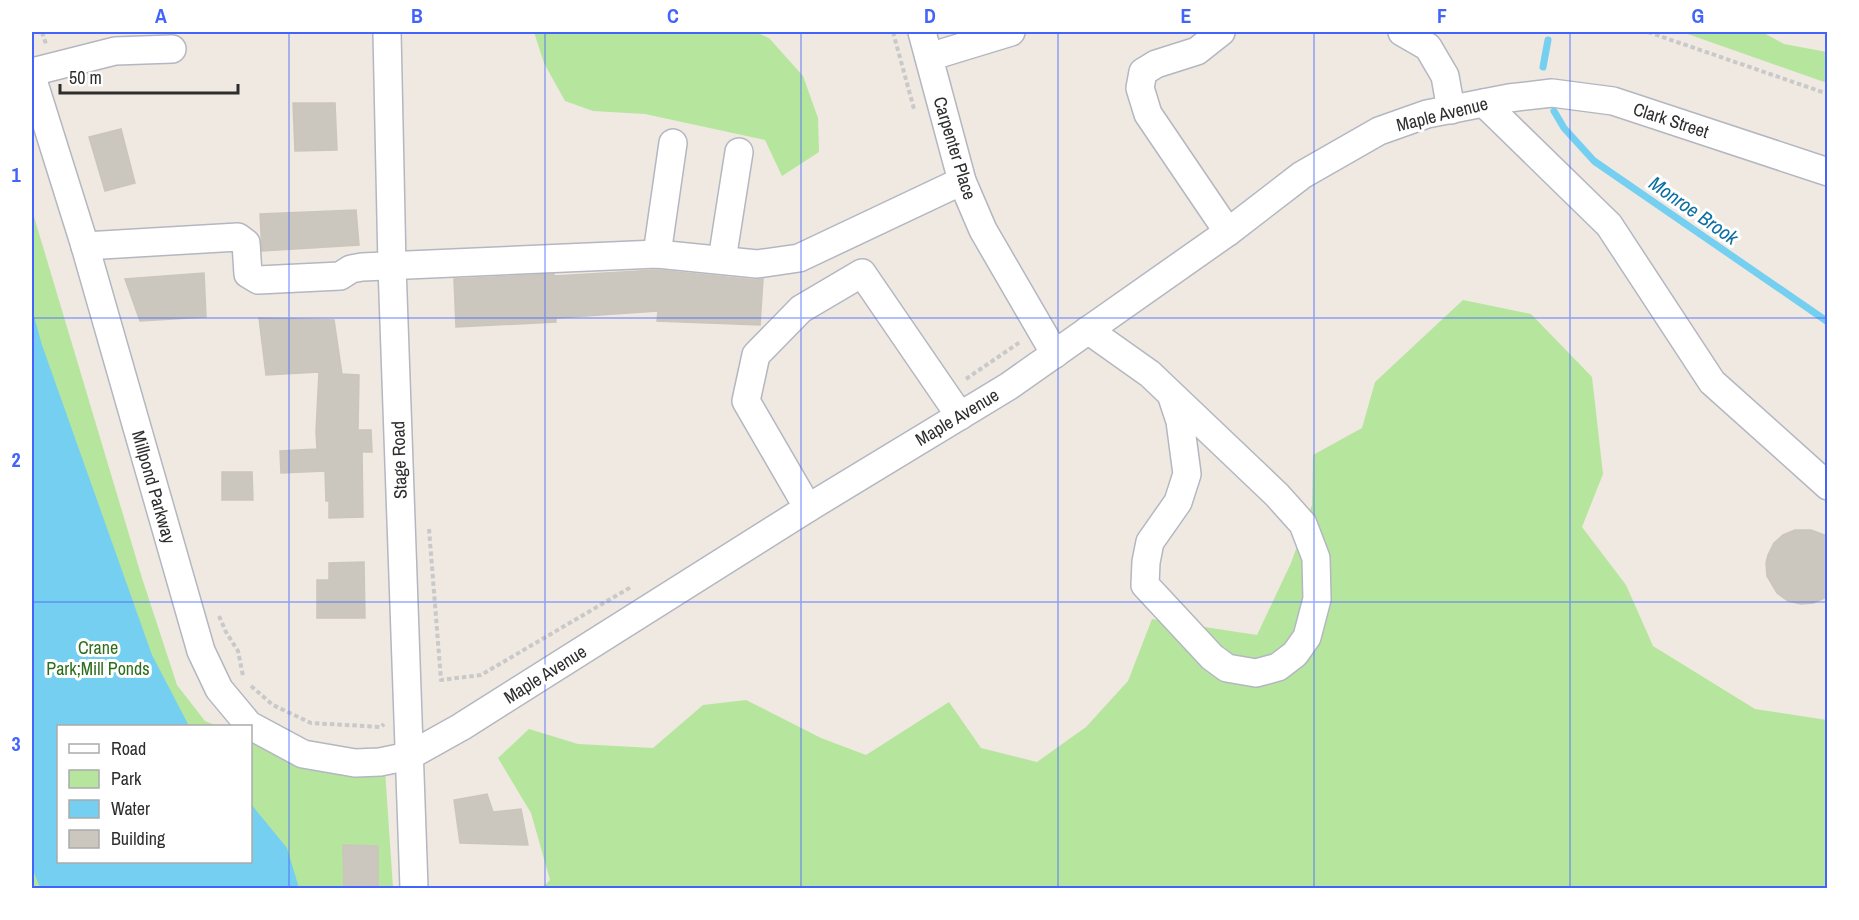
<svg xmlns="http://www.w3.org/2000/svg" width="1859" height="920" font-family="'Archivo Narrow',sans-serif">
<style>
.green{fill:#b6e59e}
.water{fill:#75cff0}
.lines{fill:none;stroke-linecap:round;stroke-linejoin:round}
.stream{stroke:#75cff0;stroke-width:7}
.building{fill:#cbc7bf;stroke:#cbc5ba;stroke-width:1.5}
.minor-casing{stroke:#b4b7c1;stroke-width:30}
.path{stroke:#c9c9c9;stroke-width:4;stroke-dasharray:4.5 3;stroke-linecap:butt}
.minor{stroke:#fff;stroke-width:27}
.grid{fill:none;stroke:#4264fb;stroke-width:1.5;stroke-opacity:0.55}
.labels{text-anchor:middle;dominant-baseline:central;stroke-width:6;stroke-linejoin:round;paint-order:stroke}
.street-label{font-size:18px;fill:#2e2e2e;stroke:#fff}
.park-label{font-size:18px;fill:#2c6e1b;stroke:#fff}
.water-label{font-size:20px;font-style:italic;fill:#0d6fa3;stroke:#fff}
.neatline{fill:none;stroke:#4264fb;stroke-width:2}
.grid-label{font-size:20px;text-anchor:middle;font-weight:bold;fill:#4264fb}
</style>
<rect width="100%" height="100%" fill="#efe9e1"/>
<!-- green -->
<g class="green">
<path d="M 534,32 L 755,32 L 769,38 L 803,76 L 818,118 L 819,152 L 782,176 L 765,140 L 645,114 L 593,111 L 565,101 L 544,63 Z"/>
<path d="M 1682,32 L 1762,32 L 1784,44 L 1827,52 L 1827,83 Z"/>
<path d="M 32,210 L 142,578 L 177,685 L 205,721 L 217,726 L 58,726 L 58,862 L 250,862 L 251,742 L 278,754 L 385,770 L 393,888 L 32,888 Z"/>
<path d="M 1463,300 L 1531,314 L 1592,377 L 1603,474 L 1582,527 L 1626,585 L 1653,646 L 1755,709 L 1827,720 L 1827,888 L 542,888 L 550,880 L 531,813 L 498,758 L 529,729 L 578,744 L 653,748 L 703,705 L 746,700 L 821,738 L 866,755 L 949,702 L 981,748 L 1037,762 L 1086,727 L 1128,681 L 1152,619 L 1257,635 L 1291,563 L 1312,505 L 1313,455 L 1362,428 L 1375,382 Z"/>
</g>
<!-- water -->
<path class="water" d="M 32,309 L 42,345 L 152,655 L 189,726 L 58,726 L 58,862 L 250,862 L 251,804 L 287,848 L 299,888 L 43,888 L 39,885 L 32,868 Z"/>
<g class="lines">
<!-- stream -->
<g class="stream">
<path d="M 1543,67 L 1548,40"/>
<path d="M 1554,111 L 1564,128 L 1594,161 L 1828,322"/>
</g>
</g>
<!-- building -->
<g class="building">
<path d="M 293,103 L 335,103 L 337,150 L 295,151 Z"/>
<path d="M 121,129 L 135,183 L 105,191 L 89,137 Z"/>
<path d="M 356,210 L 359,245 L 262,251 L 260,214 Z"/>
<path d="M 657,270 L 755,280 L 763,279 L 760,325 L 657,321 L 658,311 L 556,318 L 556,322 L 456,327 L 454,279 L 554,274 L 554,276 Z"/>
<path d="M 204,273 L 206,317 L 140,321 L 125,279 Z"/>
<path d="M 259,318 L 334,320 L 342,374 L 359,375 L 358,430 L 371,430 L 372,452 L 362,452 L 363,517 L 329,518 L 329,501 L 326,501 L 325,471 L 281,473 L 280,451 L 317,449 L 316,432 L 319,372 L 266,375 Z"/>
<path d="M 222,472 L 252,472 L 253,500 L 222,500 Z"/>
<path d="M 1795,530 L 1811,530 L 1827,536 L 1827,597 L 1813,603 L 1801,604 L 1788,601 L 1777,593 L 1767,576 L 1766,563 L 1768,555 L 1774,543 L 1783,535 Z"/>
<path d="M 364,562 L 365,618 L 317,618 L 317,580 L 329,580 L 329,563 Z"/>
<path d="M 487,794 L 493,812 L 521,809 L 528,845 L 460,843 L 454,800 Z"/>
<path d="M 343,845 L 378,846 L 378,888 L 344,888 Z"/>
</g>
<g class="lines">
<defs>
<g id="minor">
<path d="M 387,32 L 392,266 L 414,888"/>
<path d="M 922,32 L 962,181 L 983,230 L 1055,354"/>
<path d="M 1221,32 L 1197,51 L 1156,64 L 1143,72 L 1140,88 L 1148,114 L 1228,232"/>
<path d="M 1402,32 L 1428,47 L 1445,76 L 1451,110"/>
<path d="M 929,57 L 1011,32"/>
<path d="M 32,72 L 115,51 L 172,49"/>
<path d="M 32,77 L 85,246 L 201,651 L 219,689 L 249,725 L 303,754 L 355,763 L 380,762 L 409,756 L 461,727 L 808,508 L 1009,386 L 1228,232 L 1302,175 L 1379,131 L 1427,114 L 1509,98 L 1552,93 L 1613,101 L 1828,172"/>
<path d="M 1484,103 L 1609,225 L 1712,382 L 1828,486"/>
<path d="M 85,246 L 238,237 L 246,243 L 248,274 L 258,280 L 340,276 L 351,269 L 362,267 L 657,254 L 757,264 L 799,258 L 962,181"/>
<path d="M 657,254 L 673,143"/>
<path d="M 722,260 L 739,152"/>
<path d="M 1088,330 L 1150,374 L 1171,394 L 1180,421 L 1187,474 L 1178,502 L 1150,542 L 1146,562 L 1145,585 L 1212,657 L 1227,668 L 1256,673 L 1278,667 L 1295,654 L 1307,637 L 1317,599 L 1316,558 L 1303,524 L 1277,495 L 1171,394"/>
<path d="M 808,508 L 746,401 L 756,355 L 801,309 L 862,273 L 960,416"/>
</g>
</defs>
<!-- minor casing -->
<use href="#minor" class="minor-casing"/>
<!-- path -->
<g class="path">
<path d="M 42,32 L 46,44"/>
<path d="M 893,32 L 914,109"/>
<path d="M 1648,32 L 1828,94"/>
<path d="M 966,379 L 1020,342 L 1020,341"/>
<path d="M 429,529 L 441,680 L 481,675 L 631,587"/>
<path d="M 219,616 L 226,632 L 238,651 L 243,676"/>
<path d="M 251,686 L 273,705 L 311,723 L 381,727 L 384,724"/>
</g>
<!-- minor -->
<use href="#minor" class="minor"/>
</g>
<!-- grid -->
<path class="grid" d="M 289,32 L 289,888M 545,32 L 545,888M 801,32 L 801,888M 1058,32 L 1058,888M 1314,32 L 1314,888M 1570,32 L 1570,888M 32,318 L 1828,318M 32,602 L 1828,602"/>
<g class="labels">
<!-- street labels -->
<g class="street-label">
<text transform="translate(1442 114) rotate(-14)">Maple Avenue</text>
<text transform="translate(1671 120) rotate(18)">Clark Street</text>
<text transform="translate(955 148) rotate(73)">Carpenter Place</text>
<text transform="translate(957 417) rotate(-31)">Maple Avenue</text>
<text transform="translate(399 460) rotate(-92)">Stage Road</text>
<text transform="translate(154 487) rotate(74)">Millpond Parkway</text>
<text transform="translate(545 674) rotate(-32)">Maple Avenue</text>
</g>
<!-- park labels -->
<g class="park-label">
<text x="98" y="647">Crane<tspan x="98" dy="21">Park;Mill Ponds</tspan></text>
</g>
<!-- water labels -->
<g class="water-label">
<text transform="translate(1694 210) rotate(35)">Monroe Brook</text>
</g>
</g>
<!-- border -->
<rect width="1859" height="920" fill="none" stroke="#ffffff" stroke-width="66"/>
<!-- legend -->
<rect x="57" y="725" width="195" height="138" fill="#ffffff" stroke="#ababab" stroke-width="1.5"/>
<rect x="69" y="744" width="30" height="9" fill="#ffffff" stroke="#ababab" stroke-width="1.5"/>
<text x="111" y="755" font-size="18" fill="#2e2e2e">Road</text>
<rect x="69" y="770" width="30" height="18" fill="#b6e59e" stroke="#ababab" stroke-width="1.5"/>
<text x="111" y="785" font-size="18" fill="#2e2e2e">Park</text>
<rect x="69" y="800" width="30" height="18" fill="#75cff0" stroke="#ababab" stroke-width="1.5"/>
<text x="111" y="815" font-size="18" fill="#2e2e2e">Water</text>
<rect x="69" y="830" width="30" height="18" fill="#cbc7bf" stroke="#ababab" stroke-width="1.5"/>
<text x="111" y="845" font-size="18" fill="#2e2e2e">Building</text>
<!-- scale -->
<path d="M60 84v9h178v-9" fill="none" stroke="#2e2e2e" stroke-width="3"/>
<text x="69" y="84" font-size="18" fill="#2e2e2e" stroke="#ffffff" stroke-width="4.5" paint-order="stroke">50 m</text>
<rect x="33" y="33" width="1793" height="854" class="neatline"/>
<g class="grid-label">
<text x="161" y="23">A</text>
<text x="417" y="23">B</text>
<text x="673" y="23">C</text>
<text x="930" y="23">D</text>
<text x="1186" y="23">E</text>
<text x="1442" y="23">F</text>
<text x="1698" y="23">G</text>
<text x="16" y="182">1</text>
<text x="16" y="467">2</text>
<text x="16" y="751">3</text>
</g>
</svg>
